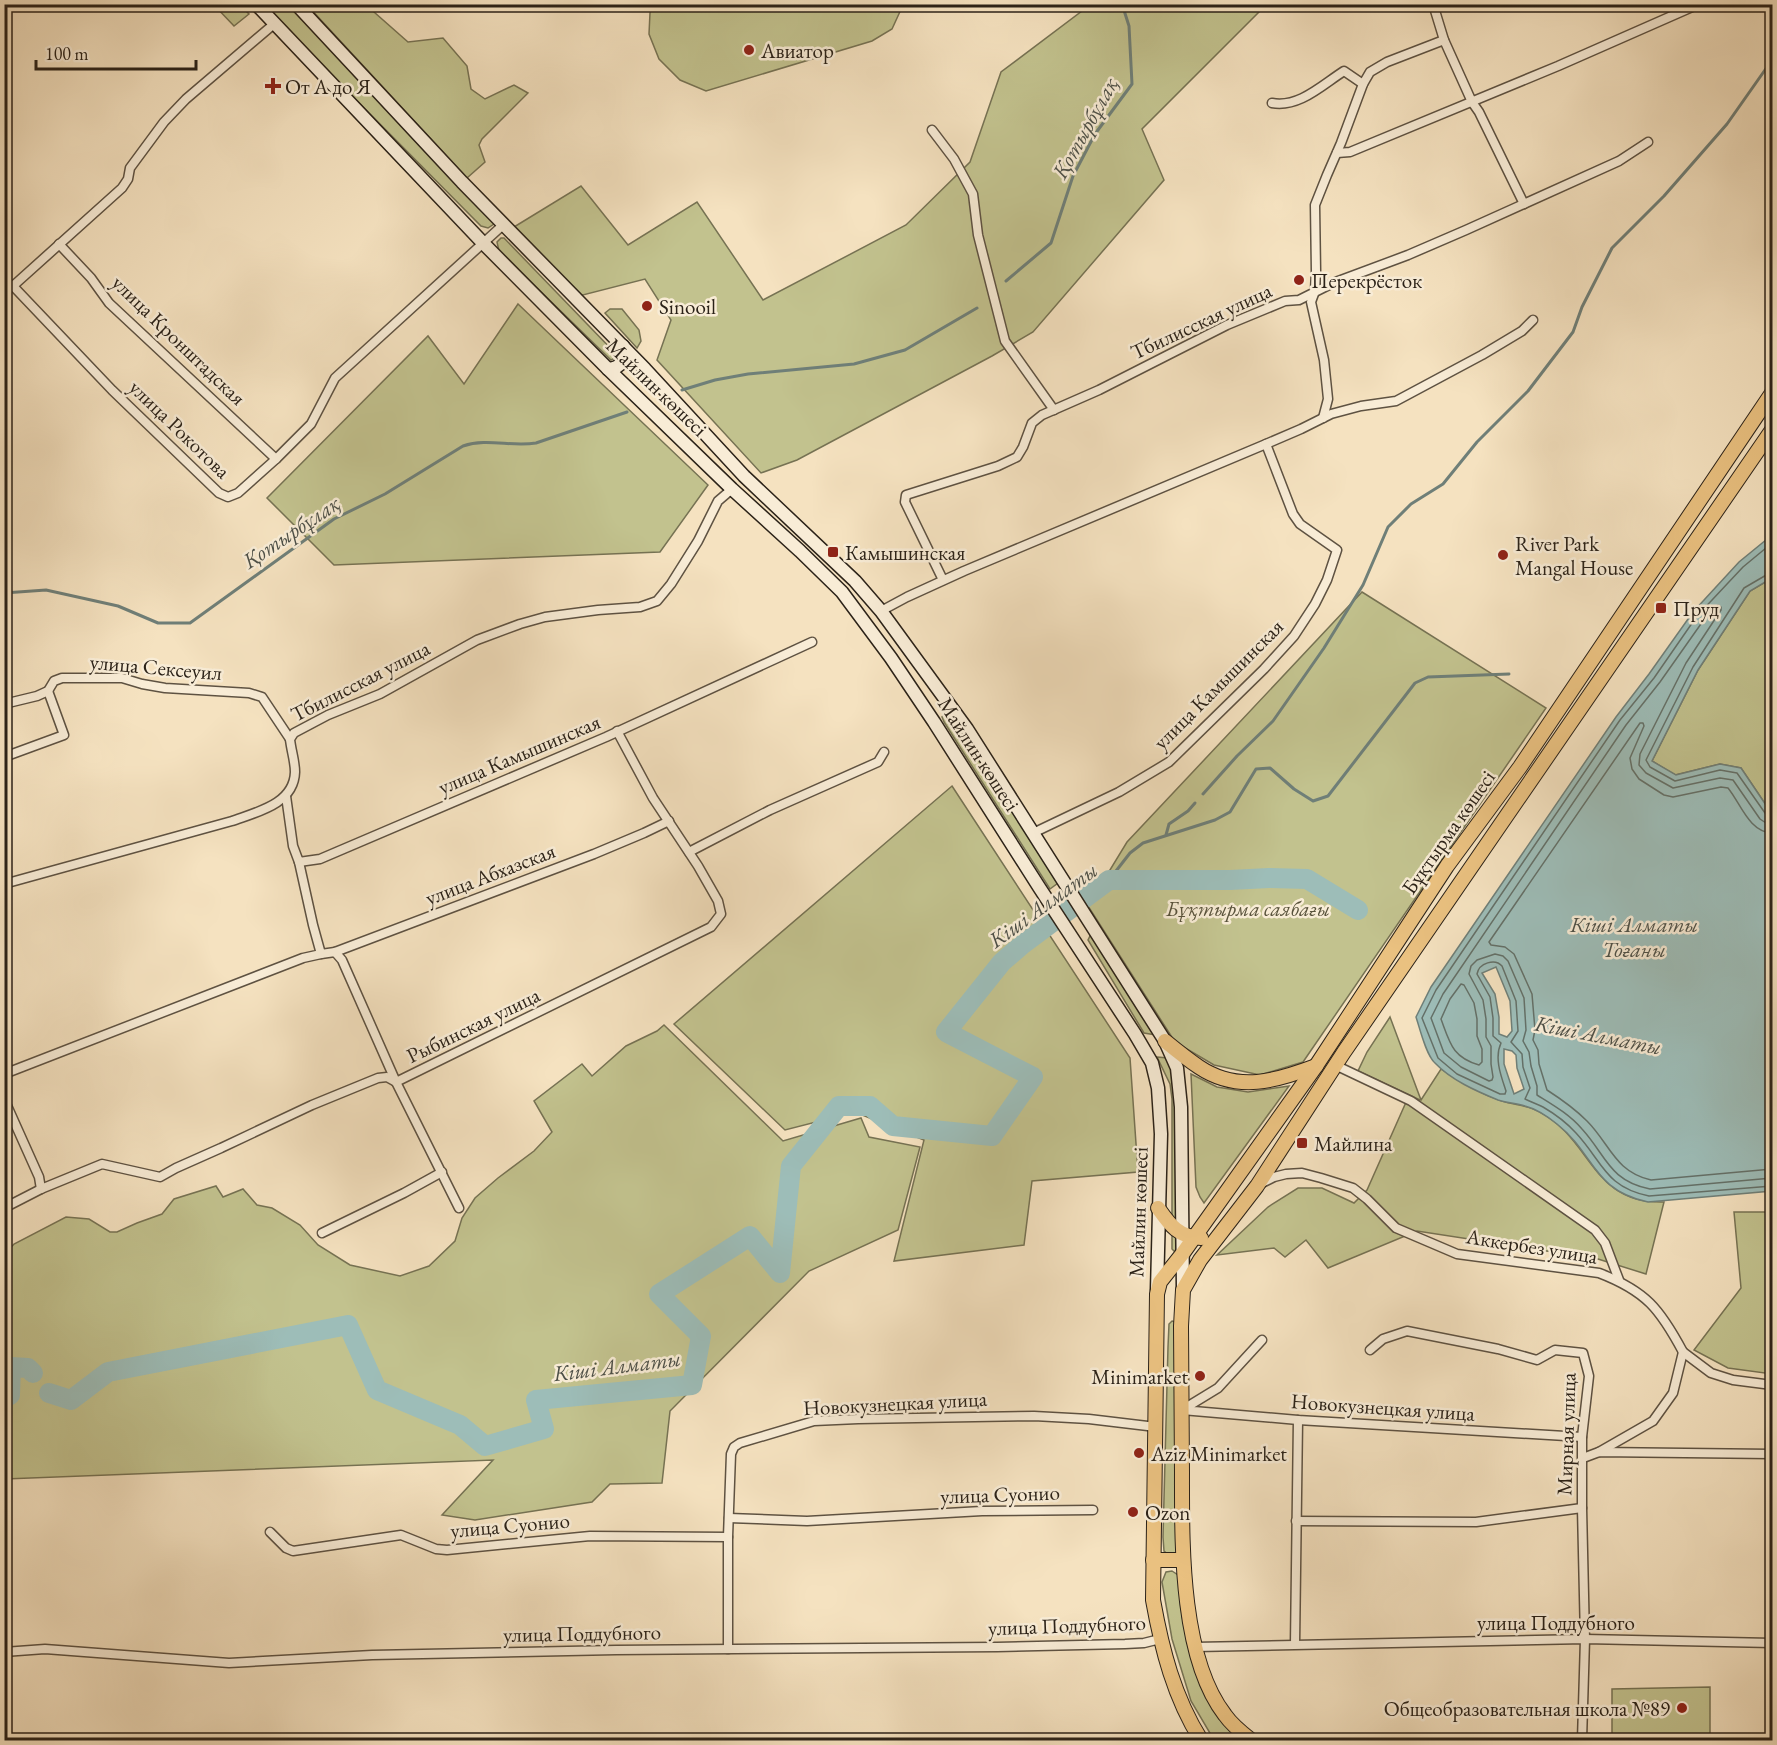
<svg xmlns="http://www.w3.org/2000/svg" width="1777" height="1745" font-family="'EB Garamond',serif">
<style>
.green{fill:#c2c28e;stroke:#767253;stroke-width:1.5}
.water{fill:#9dbdb8;stroke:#6f7f78;stroke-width:1.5;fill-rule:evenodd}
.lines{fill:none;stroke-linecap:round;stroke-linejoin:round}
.shore{stroke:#647068;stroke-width:1.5}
.stream{stroke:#6f7f78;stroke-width:3}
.river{stroke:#9dbdb8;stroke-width:20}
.minor-casing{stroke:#5e5242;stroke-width:11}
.secondary-casing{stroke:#2b2218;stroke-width:15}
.primary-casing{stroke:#2b2218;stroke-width:16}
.minor{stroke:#f8ecd6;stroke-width:8}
.secondary{stroke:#f8ecd6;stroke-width:12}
.primary{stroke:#eac180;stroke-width:14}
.poi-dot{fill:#8f2418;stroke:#f8ecd6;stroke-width:2}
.labels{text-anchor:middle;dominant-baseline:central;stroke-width:5;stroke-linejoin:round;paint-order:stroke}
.poi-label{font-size:21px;fill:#2b2218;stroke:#f8ecd6;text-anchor:start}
.street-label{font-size:21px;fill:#2b2218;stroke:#f8ecd6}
.park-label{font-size:21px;font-style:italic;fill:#58523b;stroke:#f8ecd6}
.water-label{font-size:22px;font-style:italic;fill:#4d5048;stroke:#f8ecd6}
</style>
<rect width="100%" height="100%" fill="#f5e2c0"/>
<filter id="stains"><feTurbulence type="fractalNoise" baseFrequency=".00333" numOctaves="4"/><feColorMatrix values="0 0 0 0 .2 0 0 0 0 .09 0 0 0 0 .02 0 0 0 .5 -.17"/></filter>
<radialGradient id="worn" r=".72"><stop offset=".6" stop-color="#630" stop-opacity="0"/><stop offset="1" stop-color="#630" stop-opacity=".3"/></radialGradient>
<!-- green -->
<g class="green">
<path d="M 214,5 L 240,5 L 249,14 L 234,26 Z"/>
<path d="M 262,5 L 292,5 L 491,215 L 494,224 L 488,228 L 481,226 Z"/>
<path d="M 307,5 L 366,5 L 408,42 L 443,38 L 467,66 L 471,89 L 485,99 L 514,85 L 528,93 L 482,139 L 479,145 L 485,162 L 467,178 Z"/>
<path d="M 653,5 L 653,4 L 903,5 L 892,29 L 872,41 L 706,91 L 680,80 L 659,59 L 649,34 L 650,13 Z"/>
<path d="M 1090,5 L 1266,5 L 1142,129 L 1164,180 L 1033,332 L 992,356 L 797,460 L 761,473 L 657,360 L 671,320 L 645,279 L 579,296 L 514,227 L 581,186 L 628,245 L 697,202 L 763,300 L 906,225 L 970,162 L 1001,72 Z"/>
<path d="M 501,238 L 504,238 L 616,354 L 615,358 L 611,360 L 499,251 L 497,242 Z"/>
<path d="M 518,304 L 708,485 L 660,552 L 334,565 L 267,498 L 428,336 L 464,384 Z"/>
<path d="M 610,309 L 622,309 L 639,330 L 641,341 L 637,348 L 605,313 Z"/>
<path d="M 1772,578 L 1772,814 L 1741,768 L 1720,764 L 1675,775 L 1652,761 L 1698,670 L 1750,591 Z"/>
<path d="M 1362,592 L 1546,708 L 1303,1062 L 1260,1075 L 1214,1065 L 1175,1042 L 1088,906 L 1127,842 Z"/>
<path d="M 947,711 L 950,711 L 1058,883 L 1050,889 L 944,722 L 942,717 Z"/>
<path d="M 952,786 L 1130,1058 L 1138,1172 L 1032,1181 L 1024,1245 L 894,1261 L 924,1140 L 855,1112 L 785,1130 L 674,1024 Z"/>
<path d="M 1091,934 L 1156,1035 L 1144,1033 L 1088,940 Z"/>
<path d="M 1390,1017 L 1421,1100 L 1441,1069 C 1459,1082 1481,1094 1502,1101 C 1514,1105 1527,1105 1538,1111 C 1593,1139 1590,1204 1664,1202 L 1646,1274 L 1598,1259 L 1417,1231 L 1328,1268 L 1306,1240 L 1285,1257 L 1274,1248 L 1217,1255 L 1268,1207 L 1298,1188 L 1322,1188 L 1354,1203 L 1367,1190 L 1407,1100 L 1420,1100 L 1358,1071 L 1367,1052 Z"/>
<path d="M 664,1025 L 783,1141 L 861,1118 L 869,1137 L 920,1147 L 898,1230 L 809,1271 L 670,1411 L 662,1483 L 610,1484 L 592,1502 L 475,1520 L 442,1515 L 493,1460 L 5,1479 L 4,1255 L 14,1244 L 66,1217 L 89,1219 L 110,1232 L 117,1232 L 137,1223 L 162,1214 L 174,1199 L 216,1186 L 223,1197 L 243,1189 L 257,1205 L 272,1208 L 300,1225 L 318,1245 L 350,1265 L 400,1276 L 429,1266 L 455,1241 L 462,1218 L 475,1198 L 498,1178 L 534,1151 L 552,1132 L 534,1101 L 582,1064 L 592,1076 L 626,1046 L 657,1031 Z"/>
<path d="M 1157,1057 L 1168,1058 L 1175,1082 L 1177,1249 L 1174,1251 L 1172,1249 L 1172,1099 L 1170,1084 Z"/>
<path d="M 1191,1074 L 1217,1087 L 1248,1092 L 1289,1086 L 1204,1203 L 1200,1197 L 1196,1187 Z"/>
<path d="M 1734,1212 L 1772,1212 L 1772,1374 L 1728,1368 L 1694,1350 L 1741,1288 Z"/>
<path d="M 1172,1321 L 1175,1322 L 1179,1551 L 1174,1555 L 1169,1555 L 1164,1551 L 1163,1537 L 1168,1347 L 1169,1324 Z"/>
<path d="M 1172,1571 L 1178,1575 L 1182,1616 L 1189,1647 L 1241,1740 L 1214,1740 L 1191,1701 L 1172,1639 L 1162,1582 L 1166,1572 Z"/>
<path d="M 1710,1687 L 1710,1738 L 1612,1739 L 1612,1689 Z"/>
</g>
<!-- water -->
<path class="water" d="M 1772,535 L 1772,578 L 1750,591 L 1698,670 L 1652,761 L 1676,775 L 1720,764 L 1741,768 L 1772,814 L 1772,1191 L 1648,1202 C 1592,1190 1595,1154 1557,1124 C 1547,1116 1537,1109 1525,1106 C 1516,1103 1507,1103 1498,1100 C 1476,1091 1451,1080 1435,1063 C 1426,1055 1420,1029 1416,1017 L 1431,987 L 1616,717 L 1649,674 L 1693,612 L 1739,562 ZM 1496,967 L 1510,1001 L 1512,1031 L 1507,1037 L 1499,1034 L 1499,1017 L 1495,994 L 1482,973 ZM 1504,1049 L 1512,1051 L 1516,1055 L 1517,1068 L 1524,1089 L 1514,1094 L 1504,1064 Z"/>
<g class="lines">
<!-- shore -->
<g class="shore">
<path d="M 1772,543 L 1743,567 L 1697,616 L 1654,678 L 1620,720 L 1436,990 L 1422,1018 L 1438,1058 L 1457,1074 L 1500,1094 L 1505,1094 L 1506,1091 C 1501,1076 1494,1058 1501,1043 L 1493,1036 L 1493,1018 L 1490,997 L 1477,974 C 1479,963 1495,958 1502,966 L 1516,1001 L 1518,1031 L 1511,1042 L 1522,1054 L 1523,1067 L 1530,1088 L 1525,1099 C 1531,1102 1537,1104 1543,1107 C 1555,1114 1567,1123 1576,1133 C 1603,1162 1605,1187 1649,1196 L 1772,1186"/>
<path d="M 1772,573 L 1768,574 L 1744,588 L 1693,667 L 1646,760 L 1650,767 L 1675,781 L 1720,770 L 1737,773 L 1765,813 L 1772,816"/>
<path d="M 1772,824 L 1766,823 L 1760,819 L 1733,780 L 1720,778 L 1673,788 L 1646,773 L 1639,765 L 1640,754 L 1686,663 L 1721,610 L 1721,607 L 1718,605 L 1703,621 L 1660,682 L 1626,725 L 1443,994 L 1431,1018 L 1444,1053 L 1461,1067 L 1489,1081 L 1492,1080 L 1493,1077 L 1491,1064 L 1491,1046 L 1486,1037 L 1486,1019 L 1483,1000 L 1469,974 L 1471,966 L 1477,960 L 1495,954 L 1503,956 L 1508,961 L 1524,998 L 1526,1030 L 1523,1041 L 1529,1052 L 1531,1066 L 1537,1086 L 1537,1095 C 1553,1105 1569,1114 1582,1129 C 1606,1155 1609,1181 1650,1189 L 1772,1178"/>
<path d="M 1772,833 C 1749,832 1741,804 1728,788 L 1721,787 L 1673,797 L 1664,795 L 1639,779 L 1632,769 L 1630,758 L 1644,726 L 1643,723 L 1640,723 L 1489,942 L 1491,945 L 1505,947 L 1514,954 L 1532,994 L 1535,1030 L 1533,1040 L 1538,1050 L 1539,1064 L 1547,1090 C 1561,1099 1575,1109 1587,1121 C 1610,1144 1615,1172 1651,1180 L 1772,1169"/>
<path d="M 1461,984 L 1464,985 L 1474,1003 L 1477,1019 L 1477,1036 L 1482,1049 L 1482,1062 L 1479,1065 C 1452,1057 1450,1043 1441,1019 L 1450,999 Z"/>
</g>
<!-- stream -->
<g class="stream">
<path d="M 1006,281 L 1051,243 L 1073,176 L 1095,134 L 1132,84 L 1129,26 L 1122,4"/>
<path d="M 682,390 L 715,380 L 748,374 L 854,364 L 905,350 L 977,308"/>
<path d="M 4,593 L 46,590 L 118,606 L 158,623 L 190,623 L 334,519 L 385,494 L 463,446 C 487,438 511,447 536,443 L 627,412"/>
<path d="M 1203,794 L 1237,756 L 1273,721 L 1324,648 L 1363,585 L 1388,527 L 1411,504 L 1443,484 L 1477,442 L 1528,391 L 1573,332 L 1582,307 L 1612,248 L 1664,196 L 1727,124 L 1772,60"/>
<path d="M 1166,835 L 1169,824 L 1188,811 L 1195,803"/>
<path d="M 1109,880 L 1130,853 L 1143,843 L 1215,820 L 1230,812 L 1256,769 L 1270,768 L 1294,789 L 1313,801 L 1328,796 L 1415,683 L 1428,677 L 1509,674"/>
</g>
<!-- river -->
<g class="river">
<path d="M 49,1393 L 71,1400 L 108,1372 L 348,1325 L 377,1390 L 460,1425 L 485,1446 L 544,1429 L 536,1400 L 692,1385 L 701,1336 L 659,1294 L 750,1236 L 780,1273 L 791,1166 L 839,1106 L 870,1106 L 893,1126 L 992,1136 L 1033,1077 L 946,1032 L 1002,962 L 1023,944 L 1109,880 L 1230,880 L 1269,878 L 1307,879 L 1358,910"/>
<path d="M 4,1398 L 10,1395 L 11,1367 L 28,1368 L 33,1373"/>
</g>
<defs>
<g id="minor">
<path d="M 1433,4 L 1444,40 L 1472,102 L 1479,112 L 1524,204"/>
<path d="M 1272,103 C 1299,108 1322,85 1344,71 L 1363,84"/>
<path d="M 932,130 L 954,159 L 973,194 L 978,235 L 1005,341 L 1054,410"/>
<path d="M 1337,153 L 1350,152 L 1558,66 L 1699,4"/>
<path d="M 59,244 L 91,278 L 109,303 L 276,459"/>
<path d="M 4,282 L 13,286 L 122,188 L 128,179 L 130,168 L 164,122 L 186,99 L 274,24"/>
<path d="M 13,286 L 112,390 L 219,493 L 228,497 L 238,493 L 276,459 L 311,424 L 335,378 L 503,225"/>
<path d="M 1323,418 L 1328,399 L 1324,360 L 1311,302 L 1315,291 L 1316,272 L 1315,205 L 1327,175 L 1341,143 L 1363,84 L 1370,72 L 1387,62 L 1444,40"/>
<path d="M 1266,444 L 1301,429 L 1331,414 L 1361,406 L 1396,401 L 1482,355 L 1522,331 L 1533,320"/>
<path d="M 943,580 L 905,502 L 906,495 L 998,466 L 1017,457 L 1023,447 L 1032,423 L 1042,415 L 1099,390 L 1227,325 L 1285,301 L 1299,300 L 1333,283 L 1408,255 L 1466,230 L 1619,161 L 1648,142"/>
<path d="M 881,611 L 907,597 L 964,571 L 1266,444 L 1293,514 L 1300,524 L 1337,550 L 1327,580 L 1315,604 L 1294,636 L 1264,669 L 1169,762 L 1119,792 L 1033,833"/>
<path d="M 4,704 L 37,696 L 48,691 L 54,681 L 62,678 L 122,678 L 142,684 L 165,688 L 249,693 L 262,697 L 290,739"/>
<path d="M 4,757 L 64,735 L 48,691"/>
<path d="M 286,796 L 293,846 L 299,862 L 320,859 L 606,737 L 812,642"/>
<path d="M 689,852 L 770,810 L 878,762 L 884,752"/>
<path d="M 4,884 L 232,821 C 257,812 294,804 295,772 C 295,761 291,750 290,739 L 294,733 L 328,715 L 380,694 L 477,640 L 520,624 L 545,617 L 598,610 L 640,607 L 657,601 L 671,584 L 698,541 L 718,501 L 732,489"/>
<path d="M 335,952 L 342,960 L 396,1082 L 459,1208"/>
<path d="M 321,954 L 335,952 L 594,854 L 644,833 L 669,821"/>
<path d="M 1335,1065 L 1411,1101 L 1595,1230 L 1605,1243 L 1619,1280"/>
<path d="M 4,1074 L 303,958 L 321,954 L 313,925 L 299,862"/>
<path d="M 4,1099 L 39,1177 L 41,1189"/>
<path d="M 1260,1184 L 1274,1177 L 1286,1174 L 1302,1173 L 1321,1178 L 1353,1188 L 1367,1199 L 1396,1228 L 1457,1254 L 1599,1273 C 1646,1291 1660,1309 1683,1352 L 1673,1393 L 1653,1421 L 1599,1452"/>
<path d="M 4,1208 L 41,1189 L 102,1164 L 160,1177 L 176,1168 L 221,1148 L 312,1105 L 378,1078 L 387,1077 L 396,1082 L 711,927 L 721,914 L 718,901 L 698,866 L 653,798 L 617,731"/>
<path d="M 322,1233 L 404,1193 L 442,1172"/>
<path d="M 1262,1340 L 1218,1388 L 1182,1410 L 1298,1420 L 1582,1437"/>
<path d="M 1370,1350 L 1383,1339 L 1407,1331 L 1498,1349 L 1537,1360 L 1555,1350 L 1583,1353 L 1589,1376 L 1582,1437 L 1582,1508 L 1585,1639 L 1582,1740"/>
<path d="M 1683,1352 L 1711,1373 L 1733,1380 L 1772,1385"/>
<path d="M 1583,1458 L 1599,1452 L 1772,1454"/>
<path d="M 729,1518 L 807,1521 L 982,1511 L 1093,1510"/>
<path d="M 1296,1521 L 1476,1522 L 1582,1508"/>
<path d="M 270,1532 L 286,1548 L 293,1551 L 401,1535 L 436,1549 L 447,1550 L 590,1536 L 728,1537"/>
<path d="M 1295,1644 L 1298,1420"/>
<path d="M 1195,1647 L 1585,1639 L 1772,1643"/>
<path d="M 728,1649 L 728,1537 L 731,1454 L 734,1447 L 740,1443 L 814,1421 L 858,1419 L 1034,1416 L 1089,1419 L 1156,1427"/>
<path d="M 4,1652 L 45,1649 L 229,1663 L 372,1655 L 616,1650 L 997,1647 L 1125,1644 L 1144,1643 L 1160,1639"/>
</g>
<g id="secondary">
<path d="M 256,4 L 484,244 L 608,369 L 732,489 L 800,551 L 842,592 L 891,658 L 934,722 L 1039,887 L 1135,1034 L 1152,1063 L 1158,1088 L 1161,1134 L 1157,1290"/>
<path d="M 296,4 L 462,182 L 645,369 L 744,476 L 855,581 L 881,611 L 967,729 L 1165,1041 L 1177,1068 L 1181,1107 L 1183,1290"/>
<path d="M 608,369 C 623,368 624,359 623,346"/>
</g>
<g id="primary">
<path d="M 1165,1041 C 1176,1050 1187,1059 1199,1067 C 1238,1093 1276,1081 1316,1066"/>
<path d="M 1158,1208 C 1170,1225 1178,1237 1201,1238"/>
<path d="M 1153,1560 L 1182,1560"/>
<path d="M 1201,1740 C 1174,1697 1162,1650 1153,1600 L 1157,1294 L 1160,1282 L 1183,1253 L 1316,1066 L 1447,866 L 1520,767 L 1772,393"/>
<path d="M 1251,1740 C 1242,1733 1232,1725 1225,1715 C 1180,1657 1182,1543 1182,1472 C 1182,1424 1181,1375 1181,1326 L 1183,1290 L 1200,1260 L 1257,1186 L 1344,1052 L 1772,430"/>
</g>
</defs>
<!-- minor casing -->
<use href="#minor" class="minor-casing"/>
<!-- secondary casing -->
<use href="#secondary" class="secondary-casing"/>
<!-- primary casing -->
<use href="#primary" class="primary-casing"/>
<!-- minor -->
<use href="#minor" class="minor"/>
<!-- secondary -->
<use href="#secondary" class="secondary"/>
<!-- primary -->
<use href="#primary" class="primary"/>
</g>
<!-- markers -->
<g class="poi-dot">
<circle cx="749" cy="50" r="6"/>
<path d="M270 77h6v6h6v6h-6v6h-6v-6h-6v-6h6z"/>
<circle cx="1299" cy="280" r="6"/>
<circle cx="647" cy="306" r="6"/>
<rect x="827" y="546" width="12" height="12" rx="3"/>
<circle cx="1503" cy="555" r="6"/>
<rect x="1655" y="602" width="12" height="12" rx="3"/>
<rect x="1296" y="1137" width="12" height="12" rx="3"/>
<circle cx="1200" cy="1376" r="6"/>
<circle cx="1139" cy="1453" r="6"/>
<circle cx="1133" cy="1512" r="6"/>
<circle cx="1682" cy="1708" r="6"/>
</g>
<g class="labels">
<!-- poi labels -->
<g class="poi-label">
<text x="761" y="50">Авиатор</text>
<text x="285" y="86">От А до Я</text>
<text x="1311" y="280">Перекрёсток</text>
<text x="659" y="306">Sinooil</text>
<text x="1515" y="543">River Park<tspan x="1515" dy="24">Mangal House</tspan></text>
<text x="845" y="552">Камышинская</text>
<text x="1673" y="608">Пруд</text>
<text x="1314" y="1143">Майлина</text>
<text x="1188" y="1376" text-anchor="end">Minimarket</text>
<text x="1151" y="1453">Aziz Minimarket</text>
<text x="1145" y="1512">Ozon</text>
<text x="1670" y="1708" text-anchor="end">Общеобразовательная школа №89</text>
</g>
<!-- street labels -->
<g class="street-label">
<text transform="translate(1201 321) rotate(-25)">Тбилисская улица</text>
<text transform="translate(179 340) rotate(44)">улица Кронштадская</text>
<text transform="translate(657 387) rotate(44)">Майлин көшесі</text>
<text transform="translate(180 429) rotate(44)">улица Рокотова</text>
<text transform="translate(156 667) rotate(5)">улица Сексеуил</text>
<text transform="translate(360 681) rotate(-27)">Тбилисская улица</text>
<text transform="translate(1218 684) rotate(-45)">улица Камышинская</text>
<text transform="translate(519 754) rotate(-23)">улица Камышинская</text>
<text transform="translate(979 754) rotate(57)">Майлин көшесі</text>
<text transform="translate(1448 832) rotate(-55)">Бұқтырма көшесі</text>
<text transform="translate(490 874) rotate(-21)">улица Абхазская</text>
<text transform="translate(473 1025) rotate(-26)">Рыбинская улица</text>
<text transform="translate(1138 1212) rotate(-88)">Майлин көшесі</text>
<text transform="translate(1532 1246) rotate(9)">Аккербез улица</text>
<text transform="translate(895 1403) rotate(-3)">Новокузнецкая улица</text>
<text transform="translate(1383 1407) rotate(4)">Новокузнецкая улица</text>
<text transform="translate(1566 1434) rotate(-88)">Мирная улица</text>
<text transform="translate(1000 1494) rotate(-2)">улица Суонио</text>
<text transform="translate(510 1525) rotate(-5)">улица Суонио</text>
<text x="1556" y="1622">улица Поддубного</text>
<text transform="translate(1067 1625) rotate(-2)">улица Поддубного</text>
<text transform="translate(582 1633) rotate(-1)">улица Поддубного</text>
</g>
<!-- park labels -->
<g class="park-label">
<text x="1248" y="908">Бұқтырма саябағы</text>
</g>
<!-- water labels -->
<g class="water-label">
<text transform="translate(1085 128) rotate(-61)">Қотырбұлақ</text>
<text transform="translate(291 532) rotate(-34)">Қотырбұлақ</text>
<text transform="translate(1043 905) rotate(-36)">Кіші Алматы</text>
<text x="1634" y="924">Кіші Алматы<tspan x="1634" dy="25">Тоғаны</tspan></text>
<text transform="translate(1598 1035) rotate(11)">Кіші Алматы</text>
<text transform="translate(617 1366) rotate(-7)">Кіші Алматы</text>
</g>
</g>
<!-- margin -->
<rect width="1777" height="1745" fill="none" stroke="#f5e2c0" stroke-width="24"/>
<rect x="6" y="6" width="1765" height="1733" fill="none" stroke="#2b2218" stroke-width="3"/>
<rect x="12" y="12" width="1753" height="1721" fill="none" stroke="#2b2218" stroke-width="1.5"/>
<!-- scale -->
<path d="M36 60v9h160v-9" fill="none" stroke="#2b2218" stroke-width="3"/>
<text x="45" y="60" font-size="18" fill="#2b2218" stroke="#f8ecd6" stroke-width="4.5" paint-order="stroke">100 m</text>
<rect width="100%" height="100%" filter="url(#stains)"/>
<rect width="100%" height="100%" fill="url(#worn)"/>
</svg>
